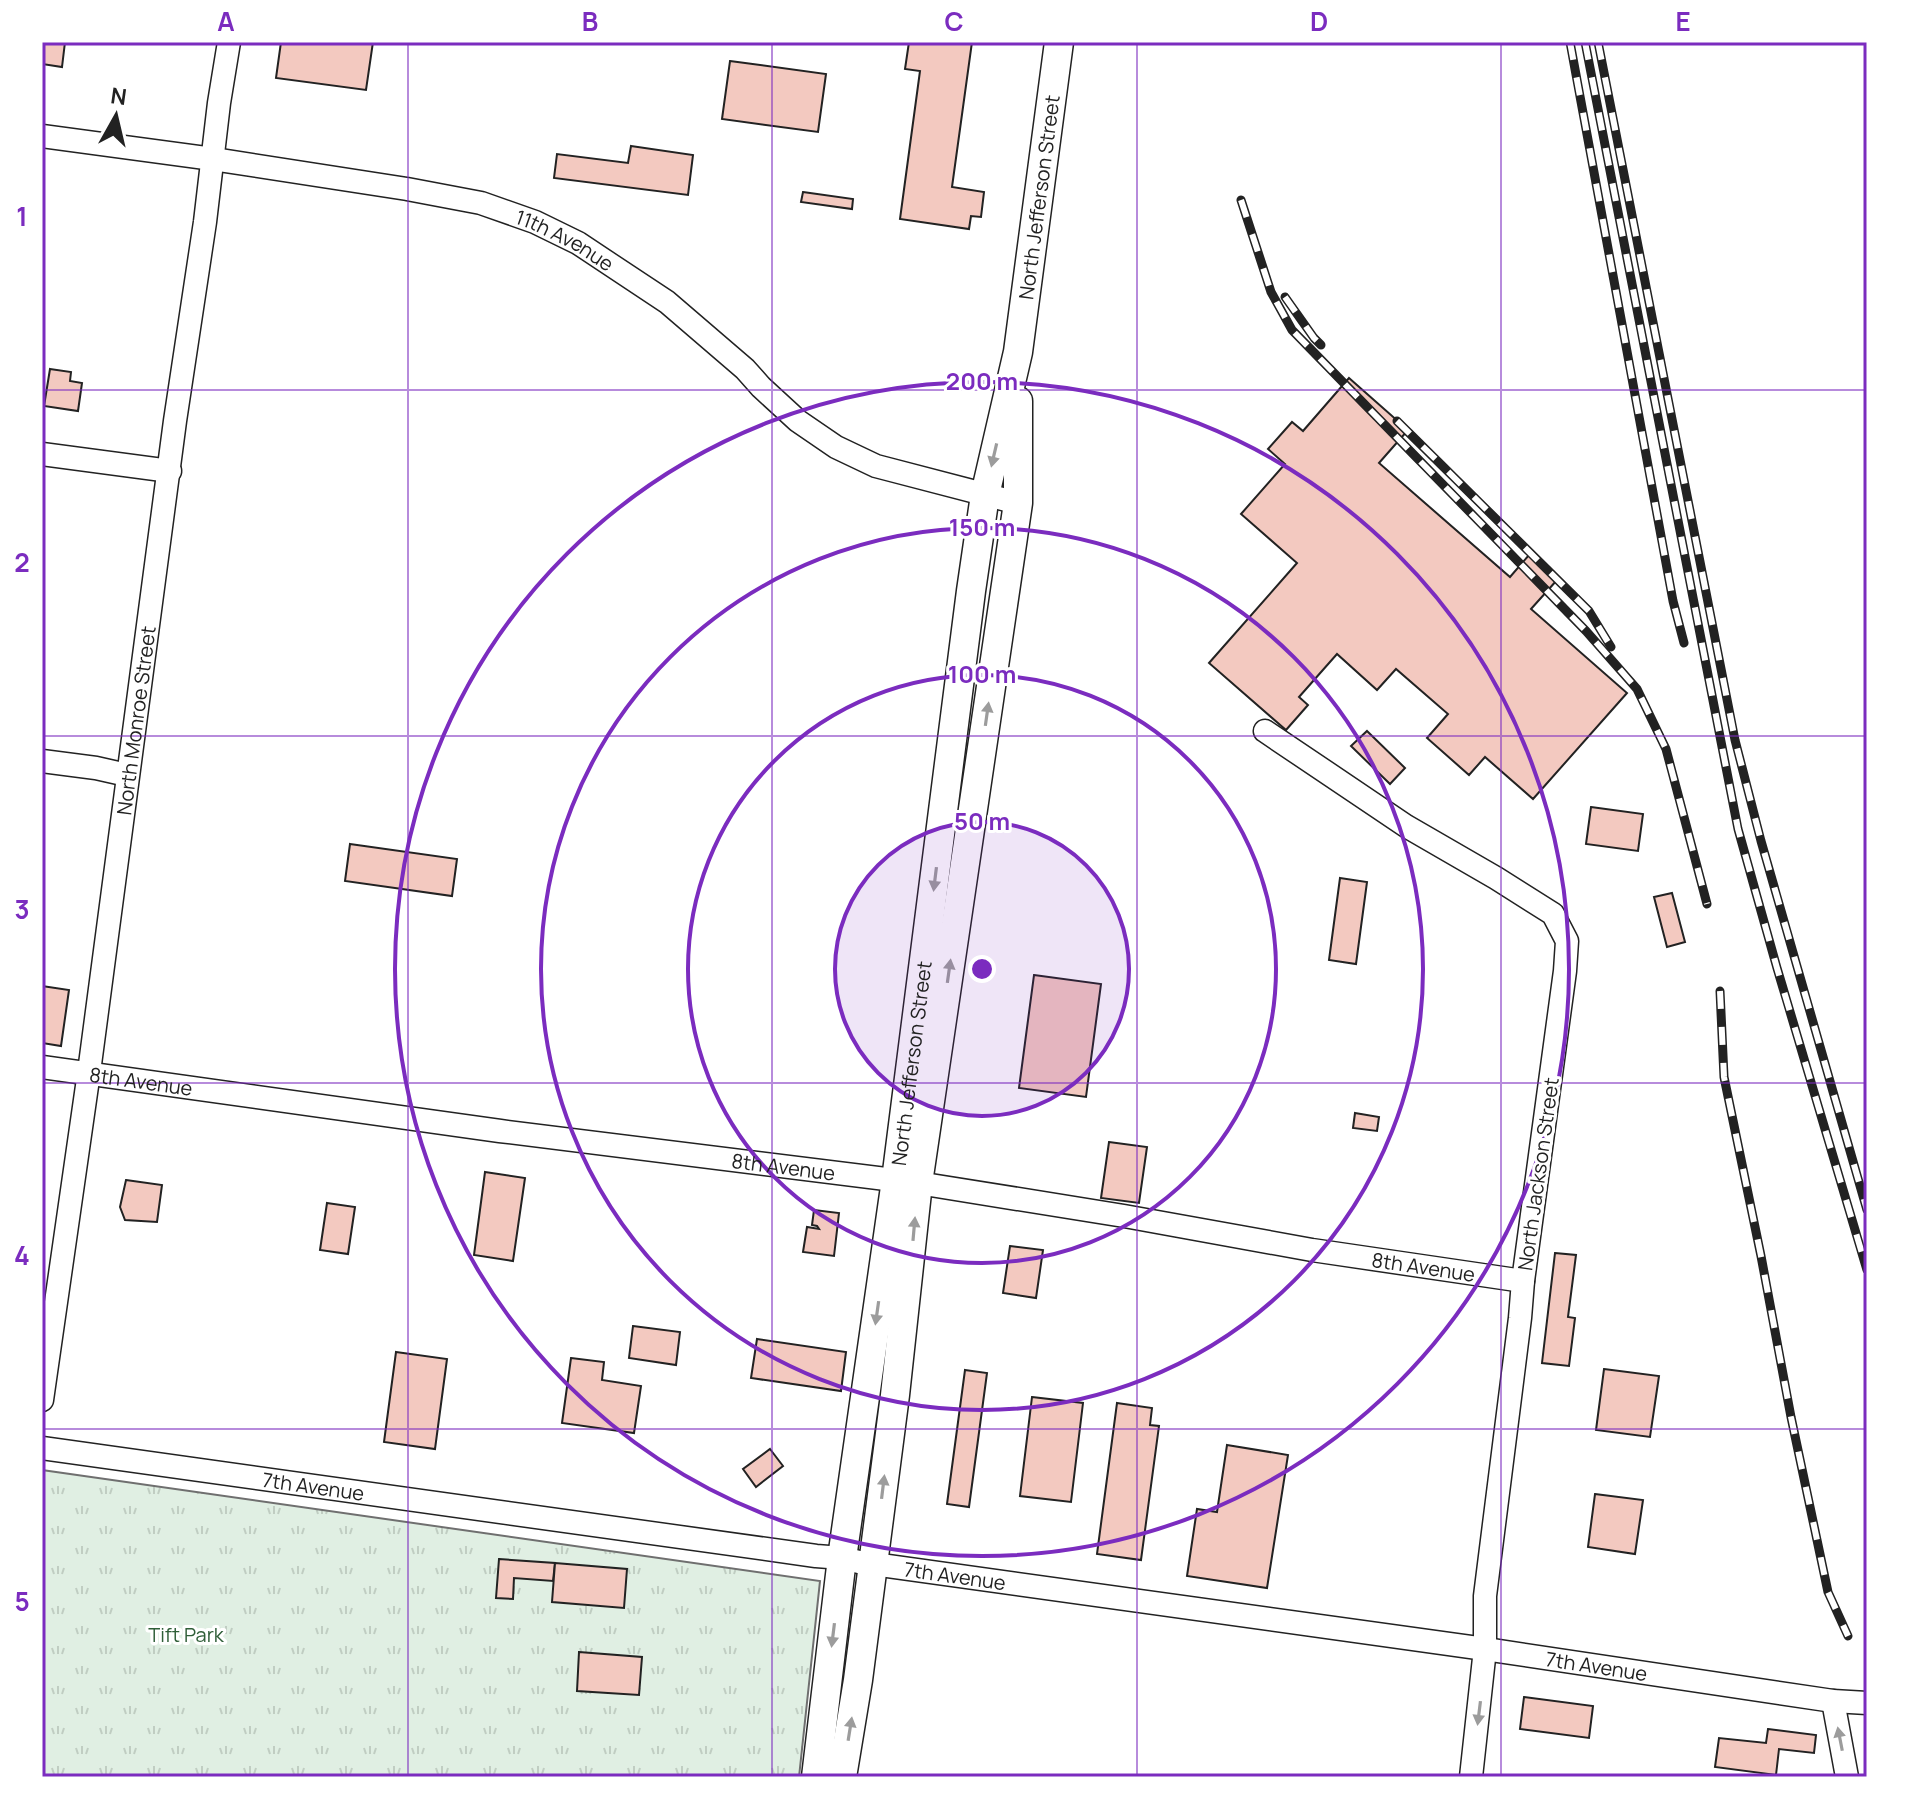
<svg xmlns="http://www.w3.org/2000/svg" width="1909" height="1819" font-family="Manrope,sans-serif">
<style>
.grass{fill:url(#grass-tufts);stroke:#6f6f6f;stroke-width:2}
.building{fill:#f3c9c0;stroke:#222;stroke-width:2}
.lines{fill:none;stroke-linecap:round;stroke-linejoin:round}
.minor-casing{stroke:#222;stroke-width:25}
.major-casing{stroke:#222;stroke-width:31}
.minor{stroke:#fff;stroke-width:22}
.major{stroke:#fff;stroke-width:28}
.rail-casing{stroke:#222;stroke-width:9}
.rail{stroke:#fff;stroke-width:6;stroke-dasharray:18;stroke-linecap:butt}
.oneway{fill:#9c9c9c}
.grid{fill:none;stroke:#7b2cbf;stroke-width:2;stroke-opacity:0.55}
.ring{fill:none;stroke:#7b2cbf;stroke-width:4}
.labels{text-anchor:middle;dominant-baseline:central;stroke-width:6;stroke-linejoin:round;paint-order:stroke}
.street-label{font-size:20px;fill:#222;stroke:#fff}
.park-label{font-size:20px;fill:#2f5e38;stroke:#fff}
.centre{fill:#7b2cbf;stroke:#fff;stroke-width:4}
.ring-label{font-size:24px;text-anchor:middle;font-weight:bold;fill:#7b2cbf;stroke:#fff;stroke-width:6;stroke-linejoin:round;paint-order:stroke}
.neatline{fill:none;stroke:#7b2cbf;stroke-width:3}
.grid-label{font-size:26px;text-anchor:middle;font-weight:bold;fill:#7b2cbf}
</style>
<defs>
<pattern id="grass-tufts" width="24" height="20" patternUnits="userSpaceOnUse" patternTransform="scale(2)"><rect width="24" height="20" fill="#e0efe3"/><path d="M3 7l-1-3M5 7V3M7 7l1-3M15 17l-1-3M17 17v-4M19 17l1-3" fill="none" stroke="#c0cdc2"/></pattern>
</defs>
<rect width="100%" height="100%" fill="#fff"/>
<!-- grass -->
<path class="grass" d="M 42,1470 L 820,1581 L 799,1777 L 42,1777 Z"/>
<!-- building -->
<g class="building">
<path d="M 42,42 L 65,42 L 62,67 L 42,64 Z"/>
<path d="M 281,42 L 373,42 L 366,90 L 276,78 Z"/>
<path d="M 909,42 L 972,42 L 952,187 L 984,192 L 981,217 L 971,216 L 969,229 L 900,219 L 920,71 L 905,69 Z"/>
<path d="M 730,61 L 826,74 L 818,132 L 722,119 Z"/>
<path d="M 631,146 L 693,155 L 688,195 L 554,178 L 557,154 L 628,163 Z"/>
<path d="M 803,192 L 853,199 L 852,209 L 801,202 Z"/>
<path d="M 50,369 L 71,372 L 70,381 L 82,383 L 78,411 L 44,406 Z"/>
<path d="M 1349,378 L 1408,430 L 1379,463 L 1510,577 L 1529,555 L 1557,580 L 1531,609 L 1627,693 L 1533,799 L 1485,757 L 1469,775 L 1427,738 L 1448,714 L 1396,669 L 1377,690 L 1337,654 L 1299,697 L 1308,705 L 1286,730 L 1209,663 L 1297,563 L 1241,514 L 1285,464 L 1268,449 L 1292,422 L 1303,431 Z"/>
<path d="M 1367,731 L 1405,768 L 1390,784 L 1351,746 Z"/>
<path d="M 1591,807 L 1643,814 L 1638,851 L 1586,844 Z"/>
<path d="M 350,844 L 457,859 L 452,896 L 345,881 Z"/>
<path d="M 1340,878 L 1367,882 L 1356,964 L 1329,960 Z"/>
<path d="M 1672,893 L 1685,942 L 1667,947 L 1654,897 Z"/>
<path d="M 1034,975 L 1101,984 L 1086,1097 L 1019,1088 Z"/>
<path d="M 42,986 L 69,990 L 61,1046 L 42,1043 Z"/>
<path d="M 1355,1113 L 1379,1117 L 1377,1131 L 1353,1128 Z"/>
<path d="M 1109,1142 L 1147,1147 L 1139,1203 L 1101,1198 Z"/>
<path d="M 485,1172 L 525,1178 L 513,1261 L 474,1255 Z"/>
<path d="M 126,1180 L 162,1185 L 157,1222 L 125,1220 L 120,1207 Z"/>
<path d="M 327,1203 L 355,1207 L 348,1254 L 320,1250 Z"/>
<path d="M 814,1210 L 839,1213 L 834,1256 L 803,1252 L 807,1227 L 819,1229 L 817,1226 L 812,1225 Z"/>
<path d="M 1010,1246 L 1043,1250 L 1036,1298 L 1003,1293 Z"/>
<path d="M 1555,1253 L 1576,1255 L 1568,1317 L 1575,1318 L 1569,1366 L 1542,1363 Z"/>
<path d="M 633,1326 L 680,1332 L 676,1365 L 629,1358 Z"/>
<path d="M 757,1339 L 846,1352 L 841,1391 L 751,1378 Z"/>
<path d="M 396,1352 L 447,1359 L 435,1449 L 384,1442 Z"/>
<path d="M 571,1358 L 604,1362 L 602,1380 L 641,1386 L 634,1433 L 562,1423 Z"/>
<path d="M 1604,1369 L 1659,1376 L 1650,1437 L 1596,1430 Z"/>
<path d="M 965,1370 L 987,1373 L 969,1507 L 947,1504 Z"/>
<path d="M 1032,1397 L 1083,1403 L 1071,1502 L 1020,1496 Z"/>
<path d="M 1117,1403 L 1152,1408 L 1150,1425 L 1159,1426 L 1141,1560 L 1097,1554 Z"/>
<path d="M 1227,1445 L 1288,1455 L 1267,1588 L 1187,1576 L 1197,1509 L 1217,1512 Z"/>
<path d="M 770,1449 L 783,1466 L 756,1487 L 743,1469 Z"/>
<path d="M 1595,1494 L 1643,1500 L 1635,1554 L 1588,1547 Z"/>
<path d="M 499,1559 L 555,1563 L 553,1581 L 514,1578 L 513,1599 L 496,1598 Z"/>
<path d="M 555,1563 L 627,1569 L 624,1608 L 552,1602 Z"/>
<path d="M 579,1652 L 642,1657 L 639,1695 L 577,1691 Z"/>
<path d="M 1524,1697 L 1593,1706 L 1589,1738 L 1520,1729 Z"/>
<path d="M 1768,1729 L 1816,1735 L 1814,1753 L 1779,1749 L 1776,1775 L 1715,1767 L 1719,1738 L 1766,1743 Z"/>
</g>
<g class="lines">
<defs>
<g id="minor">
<path id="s1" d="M 42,136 L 213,159 L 407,189 L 481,203 L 535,222 L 578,243 L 667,302 L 745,369 L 761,387 L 798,421 L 836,447 L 876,466 L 1018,503"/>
<path d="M 42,454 L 170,471"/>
<path d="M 1265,731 L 1406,826 L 1496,878 L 1553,914 L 1567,941 L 1565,971 L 1523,1281 L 1520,1318 L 1485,1596 L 1485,1649 L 1471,1777"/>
<path d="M 42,761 L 96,768 L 127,775"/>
<path id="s2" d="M 42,1067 L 500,1131 L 918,1183 L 1124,1216 L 1312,1250 L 1523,1281"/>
<path id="s3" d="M 42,1400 L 89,1072 L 175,421 L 205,222 L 219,103 L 229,42"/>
<path id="s4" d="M 42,1448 L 816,1556 L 842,1558 L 859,1562 L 1485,1649 L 1833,1701 L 1867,1703"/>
<path d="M 1833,1701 L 1847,1777"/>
</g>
<g id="major">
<path id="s5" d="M 816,1777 L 842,1558 L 896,1180 L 971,591 L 985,495 L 1018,352 L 1059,42"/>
<path d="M 842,1777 L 858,1680 L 895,1395 L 918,1183 L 1018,503 L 1018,401"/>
</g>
</defs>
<!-- minor casing -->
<use href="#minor" class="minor-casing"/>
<!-- major casing -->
<use href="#major" class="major-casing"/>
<!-- minor -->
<use href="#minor" class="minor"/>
<!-- major -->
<use href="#major" class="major"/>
<defs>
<g id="rail">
<path d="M 1570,42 L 1673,601 L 1684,643"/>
<path d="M 1585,42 L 1738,829 L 1777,968 L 1867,1270"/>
<path d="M 1598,42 L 1735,740 L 1761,841 L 1867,1210"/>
<path d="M 1241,200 L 1271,292 L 1292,330 L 1586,631 L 1637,689 L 1666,749 L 1707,904"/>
<path d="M 1285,297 L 1314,338 L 1321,345"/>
<path d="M 1397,421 L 1589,611 L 1611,647"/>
<path d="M 1720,991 L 1724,1077 L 1761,1256 L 1791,1417 L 1828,1592 L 1848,1636"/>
</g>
</defs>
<!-- rail casing -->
<use href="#rail" class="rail-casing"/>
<!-- rail -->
<use href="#rail" class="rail"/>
</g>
<!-- one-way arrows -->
<defs><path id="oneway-solid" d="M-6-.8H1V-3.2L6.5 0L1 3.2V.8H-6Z" transform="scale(2)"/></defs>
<g class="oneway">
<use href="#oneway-solid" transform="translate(994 455) rotate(103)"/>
<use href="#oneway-solid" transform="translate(987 714) rotate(-82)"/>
<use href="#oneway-solid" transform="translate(935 879) rotate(97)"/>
<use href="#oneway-solid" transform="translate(949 971) rotate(-82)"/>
<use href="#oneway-solid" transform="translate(914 1229) rotate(-85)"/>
<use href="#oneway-solid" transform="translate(877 1313) rotate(98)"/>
<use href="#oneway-solid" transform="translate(883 1487) rotate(-83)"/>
<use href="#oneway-solid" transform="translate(833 1635) rotate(97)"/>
<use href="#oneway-solid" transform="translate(1479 1713) rotate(97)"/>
<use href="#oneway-solid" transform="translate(850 1729) rotate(-81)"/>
<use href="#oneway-solid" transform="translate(1840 1739) rotate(-101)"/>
</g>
<!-- grid -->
<path class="grid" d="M 408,42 L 408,1777M 772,42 L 772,1777M 1137,42 L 1137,1777M 1501,42 L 1501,1777M 42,390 L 1867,390M 42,736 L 1867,736M 42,1083 L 1867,1083M 42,1429 L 1867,1429"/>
<!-- distance rings -->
<circle cx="982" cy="969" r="147" fill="#7b2cbf" fill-opacity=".12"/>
<g class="ring">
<circle cx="982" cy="969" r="147"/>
<circle cx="982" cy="969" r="294"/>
<circle cx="982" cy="969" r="441"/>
<circle cx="982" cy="969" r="587"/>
</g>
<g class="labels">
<!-- street labels -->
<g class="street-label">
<text stroke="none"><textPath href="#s5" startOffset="1596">North Jefferson Street</textPath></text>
<text stroke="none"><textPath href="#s1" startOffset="536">11th Avenue</textPath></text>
<text stroke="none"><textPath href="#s3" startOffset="686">North Monroe Street</textPath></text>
<text stroke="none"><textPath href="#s5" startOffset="720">North Jefferson Street</textPath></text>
<text stroke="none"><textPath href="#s2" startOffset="100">8th Avenue</textPath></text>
<text stroke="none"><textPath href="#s2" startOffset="748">8th Avenue</textPath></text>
<text transform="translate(1538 1174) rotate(-82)">North Jackson Street</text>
<text stroke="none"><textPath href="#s2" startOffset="1396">8th Avenue</textPath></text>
<text stroke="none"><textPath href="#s4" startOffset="274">7th Avenue</textPath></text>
<text stroke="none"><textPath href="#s4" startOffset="922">7th Avenue</textPath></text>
<text stroke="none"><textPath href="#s4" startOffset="1570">7th Avenue</textPath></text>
</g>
<!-- park labels -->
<g class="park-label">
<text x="186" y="1634">Tift Park</text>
</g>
</g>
<circle cx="982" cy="969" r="12" class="centre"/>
<g class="ring-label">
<text x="982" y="390">200 m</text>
<text x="982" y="536">150 m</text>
<text x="982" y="683">100 m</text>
<text x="982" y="830">50 m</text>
</g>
<!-- border -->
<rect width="1909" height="1819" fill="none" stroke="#ffffff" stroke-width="88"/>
<!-- north arrow -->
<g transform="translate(116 116) rotate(8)" stroke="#ffffff" stroke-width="6" paint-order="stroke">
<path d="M0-6L14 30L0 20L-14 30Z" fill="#222222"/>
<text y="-12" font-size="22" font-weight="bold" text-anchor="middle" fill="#222222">N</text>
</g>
<rect x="44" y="44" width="1821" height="1731" class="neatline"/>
<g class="grid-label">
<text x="226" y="31">A</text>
<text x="590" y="31">B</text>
<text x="954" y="31">C</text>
<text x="1319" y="31">D</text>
<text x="1683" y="31">E</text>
<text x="22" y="226">1</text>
<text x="22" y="572">2</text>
<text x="22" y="919">3</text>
<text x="22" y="1265">4</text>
<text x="22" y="1611">5</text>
</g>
</svg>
